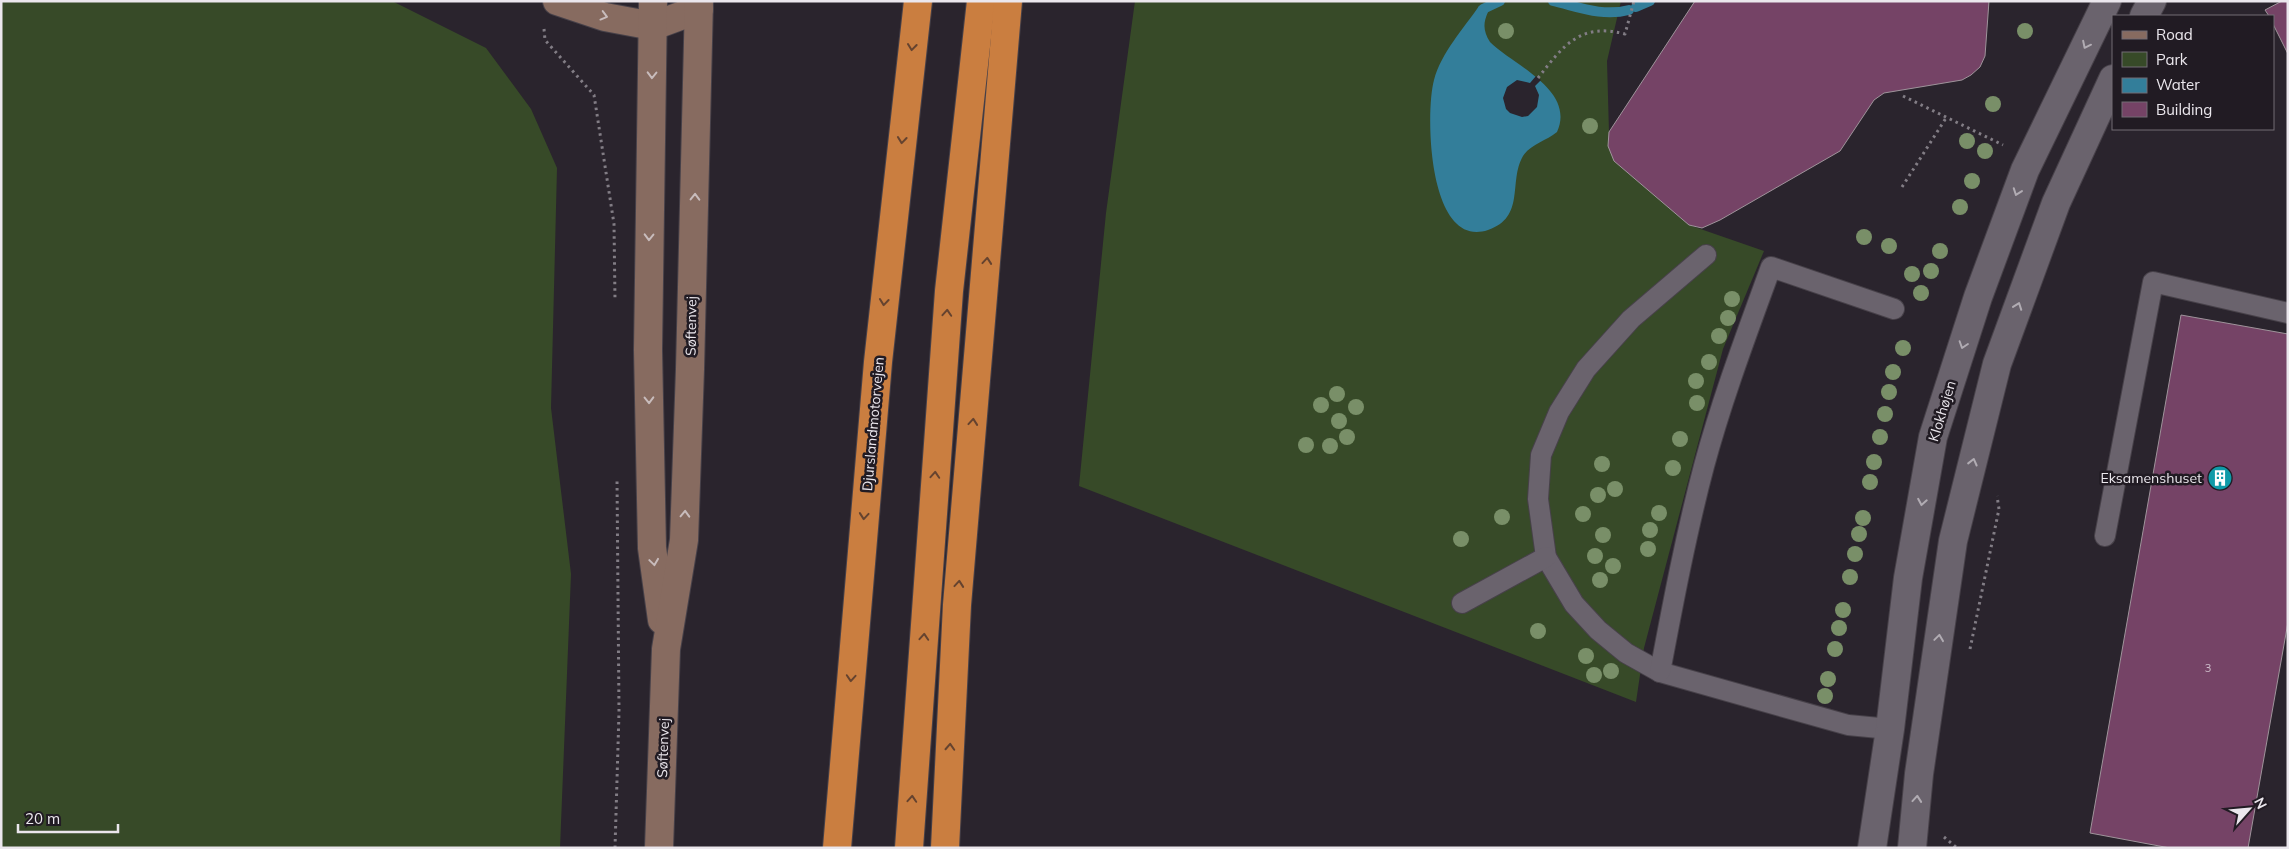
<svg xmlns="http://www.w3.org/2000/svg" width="2289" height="849" font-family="Mulish,sans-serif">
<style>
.green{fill:#374a28}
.water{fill:#337e9a}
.pier{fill:#2a242d}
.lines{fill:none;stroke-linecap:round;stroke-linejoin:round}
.stream{stroke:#337e9a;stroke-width:10}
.building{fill:#754366;stroke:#9f949b}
.service-casing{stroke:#474149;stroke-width:22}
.tertiary-casing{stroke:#474149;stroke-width:30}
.secondary-casing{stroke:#474149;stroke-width:30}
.motorway-casing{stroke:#474149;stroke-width:30}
.path{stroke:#827d85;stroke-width:3;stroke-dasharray:2.5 4;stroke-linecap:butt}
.service{stroke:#6a636d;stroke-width:20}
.tertiary{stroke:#6a636d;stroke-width:28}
.secondary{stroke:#876b60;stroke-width:28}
.motorway{stroke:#ca7e40;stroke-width:28}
.tree{fill:#798f68}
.oneway{stroke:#c8bcbc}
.oneway2{stroke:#b1acb3}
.oneway3{stroke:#65432f}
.labels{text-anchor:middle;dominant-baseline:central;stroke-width:5;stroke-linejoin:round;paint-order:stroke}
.number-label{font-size:11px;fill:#cebecb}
.street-label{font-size:14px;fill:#ebe7ed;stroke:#211b23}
.poi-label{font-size:14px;fill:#ebe7ed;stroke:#211b23;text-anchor:end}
</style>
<rect width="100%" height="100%" fill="#2a242d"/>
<!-- green -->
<g class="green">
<path d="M 1,1 L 392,1 L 486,48 L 531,109 L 557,168 L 551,408 L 571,574 L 560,848 L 1,848 Z"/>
<path d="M 1135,1 L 1621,1 L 1607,61 L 1609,132 L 1689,225 L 1764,251 L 1723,349 L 1644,648 L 1636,702 L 1079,486 L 1106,213 Z"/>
</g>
<!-- water -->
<path class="water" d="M 1479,6 L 1488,12 C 1483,23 1483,31 1490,42 C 1513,65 1576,90 1557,132 C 1546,141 1531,144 1523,156 C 1508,182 1526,217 1488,230 C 1428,250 1425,113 1434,80 C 1441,53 1464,28 1479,6 Z"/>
<!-- pier -->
<path class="pier" d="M 1536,76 L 1541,80 L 1535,86 L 1539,95 L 1537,107 L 1528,116 L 1522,117 L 1510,113 L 1506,109 L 1503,98 L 1507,87 L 1517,80 L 1530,83 Z"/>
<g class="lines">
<!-- stream -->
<g class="stream">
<path d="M 1553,1 C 1579,7 1602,17 1629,10"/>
<path d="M 1636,7 L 1650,1"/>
<path d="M 1483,9 L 1500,1"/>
</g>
</g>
<!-- building -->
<g class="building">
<path d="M 1695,1 L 1989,1 L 1985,56 L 1980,67 L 1971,75 L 1962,80 L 1884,93 L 1874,100 L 1840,151 L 1720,220 L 1702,228 L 1689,225 L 1614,161 L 1608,146 L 1609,132 Z"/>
<path d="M 2282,1 L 2288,1 L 2288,54 L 2273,24 L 2273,16 L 2269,16 L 2265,10 Z"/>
<path d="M 2181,315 L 2288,334 L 2288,622 L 2248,848 L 2170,848 L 2090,833 Z"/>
</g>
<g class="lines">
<defs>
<g id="service">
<path d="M 1706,255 L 1631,319 L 1586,369 L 1559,412 L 1541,455 L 1538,499 L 1546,557 L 1574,604 L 1598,630 L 1626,653 L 1660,672 L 1848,725 L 1890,729"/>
<path d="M 2105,536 L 2153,282 L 2288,313"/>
<path d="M 1462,603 L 1546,557"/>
<path d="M 1660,672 C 1673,603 1686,534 1704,466 C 1722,399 1747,333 1771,267 L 1894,309"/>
</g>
<g id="tertiary">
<path d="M 2144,16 L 2152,1"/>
<path d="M 1872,848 L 1890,729 L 1908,578 L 1933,437 L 1978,297 L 2025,170 L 2107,1"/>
<path d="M 1912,848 L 1919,774 L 1953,541 L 1997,364 L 2056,203 L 2113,79"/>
</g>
<g id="secondary">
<path d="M 557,1 L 605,17 L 653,26 L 699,9"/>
<path d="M 653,1 L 648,350 L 652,548 L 662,620"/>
<path d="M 659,848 L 666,649 L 684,540 L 690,369 L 699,1"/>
</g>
<g id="motorway">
<path d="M 837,848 L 878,362 L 918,1"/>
<path d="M 909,848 L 949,291 L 981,1"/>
<path d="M 945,848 L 957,605 L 1008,1"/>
</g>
</defs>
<!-- service casing -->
<use href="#service" class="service-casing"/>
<!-- tertiary casing -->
<use href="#tertiary" class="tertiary-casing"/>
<!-- secondary casing -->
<use href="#secondary" class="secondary-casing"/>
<!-- motorway casing -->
<use href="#motorway" class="motorway-casing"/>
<!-- path -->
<g class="path">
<path d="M 544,29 L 545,40 L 594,95 L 614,224 L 615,300"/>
<path d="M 1538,78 C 1563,46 1580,22 1625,34 L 1634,1"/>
<path d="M 1903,96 L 2003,145"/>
<path d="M 1902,187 L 1946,118"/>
<path d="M 1970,649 L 1999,509 L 1997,496"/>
<path d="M 1944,837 L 1957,848"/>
<path d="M 615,848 L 619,712 L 617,479"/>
</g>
<!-- service -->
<use href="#service" class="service"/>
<!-- tertiary -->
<use href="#tertiary" class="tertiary"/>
<!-- secondary -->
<use href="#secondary" class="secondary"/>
<!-- motorway -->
<use href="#motorway" class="motorway"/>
</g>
<!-- trees -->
<g class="tree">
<circle cx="1506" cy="31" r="8"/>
<circle cx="2025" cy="31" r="8"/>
<circle cx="1993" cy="104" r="8"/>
<circle cx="1590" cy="126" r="8"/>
<circle cx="1967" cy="141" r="8"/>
<circle cx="1985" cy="151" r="8"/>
<circle cx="1972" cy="181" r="8"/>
<circle cx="1960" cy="207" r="8"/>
<circle cx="1864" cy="237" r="8"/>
<circle cx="1889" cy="246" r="8"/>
<circle cx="1940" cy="251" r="8"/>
<circle cx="1931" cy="271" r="8"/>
<circle cx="1912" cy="274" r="8"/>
<circle cx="1921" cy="293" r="8"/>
<circle cx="1732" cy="299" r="8"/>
<circle cx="1728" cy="318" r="8"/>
<circle cx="1719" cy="336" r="8"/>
<circle cx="1903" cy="348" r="8"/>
<circle cx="1709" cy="362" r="8"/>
<circle cx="1893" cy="372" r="8"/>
<circle cx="1696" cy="381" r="8"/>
<circle cx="1889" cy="392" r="8"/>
<circle cx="1337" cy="394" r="8"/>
<circle cx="1697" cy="403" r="8"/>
<circle cx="1321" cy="405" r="8"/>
<circle cx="1356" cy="407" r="8"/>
<circle cx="1885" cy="414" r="8"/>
<circle cx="1339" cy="421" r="8"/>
<circle cx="1347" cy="437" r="8"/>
<circle cx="1880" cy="437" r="8"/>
<circle cx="1680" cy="439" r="8"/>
<circle cx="1306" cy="445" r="8"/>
<circle cx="1330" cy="446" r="8"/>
<circle cx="1874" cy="462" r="8"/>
<circle cx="1602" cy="464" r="8"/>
<circle cx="1673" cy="468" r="8"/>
<circle cx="1870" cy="482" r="8"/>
<circle cx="1615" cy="489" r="8"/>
<circle cx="1598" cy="495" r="8"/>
<circle cx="1659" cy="513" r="8"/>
<circle cx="1583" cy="514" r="8"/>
<circle cx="1502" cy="517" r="8"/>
<circle cx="1863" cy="518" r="8"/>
<circle cx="1650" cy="530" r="8"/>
<circle cx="1859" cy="534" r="8"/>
<circle cx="1603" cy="535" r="8"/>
<circle cx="1461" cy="539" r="8"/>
<circle cx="1648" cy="549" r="8"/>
<circle cx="1855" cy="554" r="8"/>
<circle cx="1595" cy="556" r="8"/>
<circle cx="1613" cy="566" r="8"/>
<circle cx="1850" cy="577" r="8"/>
<circle cx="1600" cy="580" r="8"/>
<circle cx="1843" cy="610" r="8"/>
<circle cx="1839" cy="628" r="8"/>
<circle cx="1538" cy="631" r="8"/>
<circle cx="1835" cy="649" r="8"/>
<circle cx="1586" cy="656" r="8"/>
<circle cx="1611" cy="671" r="8"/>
<circle cx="1594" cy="675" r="8"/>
<circle cx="1828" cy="679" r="8"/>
<circle cx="1825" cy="696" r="8"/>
</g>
<!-- one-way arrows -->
<defs><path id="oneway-chevron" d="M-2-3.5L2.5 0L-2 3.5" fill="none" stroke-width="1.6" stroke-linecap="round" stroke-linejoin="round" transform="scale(1.25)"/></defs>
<g class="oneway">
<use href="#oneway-chevron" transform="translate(604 16) rotate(15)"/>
<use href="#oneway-chevron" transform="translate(652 75) rotate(91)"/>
<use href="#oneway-chevron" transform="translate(695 197) rotate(-89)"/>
<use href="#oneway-chevron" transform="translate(649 237) rotate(91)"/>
<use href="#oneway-chevron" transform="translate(649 400) rotate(89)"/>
<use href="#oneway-chevron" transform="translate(685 514) rotate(-88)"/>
<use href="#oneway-chevron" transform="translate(654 562) rotate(82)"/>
</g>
<g class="oneway2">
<use href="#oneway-chevron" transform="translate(2086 45) rotate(116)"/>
<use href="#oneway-chevron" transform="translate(2017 192) rotate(110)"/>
<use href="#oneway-chevron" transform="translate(2018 306) rotate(-70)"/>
<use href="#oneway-chevron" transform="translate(1963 345) rotate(108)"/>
<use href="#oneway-chevron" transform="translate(1973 462) rotate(-76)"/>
<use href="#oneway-chevron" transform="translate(1922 502) rotate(100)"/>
<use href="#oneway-chevron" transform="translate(1939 638) rotate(-82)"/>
<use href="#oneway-chevron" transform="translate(1917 799) rotate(-85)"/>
</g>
<g class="oneway3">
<use href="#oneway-chevron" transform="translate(912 47) rotate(97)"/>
<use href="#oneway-chevron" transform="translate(902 140) rotate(96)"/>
<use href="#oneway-chevron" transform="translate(987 261) rotate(-85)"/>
<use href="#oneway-chevron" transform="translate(884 302) rotate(96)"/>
<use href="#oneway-chevron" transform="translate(947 313) rotate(-86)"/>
<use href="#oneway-chevron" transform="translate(973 422) rotate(-85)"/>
<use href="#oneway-chevron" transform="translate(935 475) rotate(-86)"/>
<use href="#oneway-chevron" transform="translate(864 516) rotate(95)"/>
<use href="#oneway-chevron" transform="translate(959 584) rotate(-85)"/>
<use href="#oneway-chevron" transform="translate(924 637) rotate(-86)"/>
<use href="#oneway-chevron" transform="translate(851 678) rotate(94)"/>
<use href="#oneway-chevron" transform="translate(950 747) rotate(-87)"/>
<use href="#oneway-chevron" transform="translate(912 799) rotate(-86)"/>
</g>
<!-- icons -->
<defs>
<symbol id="building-disc" viewBox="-11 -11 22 22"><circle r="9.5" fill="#0f9aa8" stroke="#211b23"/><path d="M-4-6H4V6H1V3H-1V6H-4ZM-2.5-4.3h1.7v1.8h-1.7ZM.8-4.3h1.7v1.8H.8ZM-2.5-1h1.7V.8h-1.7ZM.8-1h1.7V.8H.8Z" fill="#fff"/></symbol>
</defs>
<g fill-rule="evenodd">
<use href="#building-disc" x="2206" y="464" width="28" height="28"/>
</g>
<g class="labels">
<!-- number labels -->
<g class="number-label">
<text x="2208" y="668">3</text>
</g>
<!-- street labels -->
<g class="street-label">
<text transform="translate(691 326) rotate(-89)">Søftenvej</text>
<text transform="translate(1942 411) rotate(-73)">Klokhøjen</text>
<text transform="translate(873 424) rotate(-85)">Djurslandmotorvejen</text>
<text transform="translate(663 748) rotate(-88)">Søftenvej</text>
</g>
<!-- poi labels -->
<g class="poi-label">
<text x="2202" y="478">Eksamenshuset</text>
</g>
</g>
<!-- border -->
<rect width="2289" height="849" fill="none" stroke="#ebe7ed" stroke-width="5"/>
<!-- legend -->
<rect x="2112" y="15" width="162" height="115" fill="#211b23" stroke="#726d74"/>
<rect x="2122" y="31" width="25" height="8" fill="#876b60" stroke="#726d74"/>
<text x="2156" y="40" font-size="15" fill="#ebe7ed">Road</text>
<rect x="2122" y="52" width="25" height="15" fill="#374a28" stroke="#726d74"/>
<text x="2156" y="65" font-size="15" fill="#ebe7ed">Park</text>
<rect x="2122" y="78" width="25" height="15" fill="#337e9a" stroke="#726d74"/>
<text x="2156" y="90" font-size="15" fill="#ebe7ed">Water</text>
<rect x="2122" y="102" width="25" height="15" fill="#754366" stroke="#726d74"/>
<text x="2156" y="115" font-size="15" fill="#ebe7ed">Building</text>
<!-- north arrow -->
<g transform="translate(2249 809) rotate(63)" stroke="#211b23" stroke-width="4" paint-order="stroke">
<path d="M0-4L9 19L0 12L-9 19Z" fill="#ebe7ed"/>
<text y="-8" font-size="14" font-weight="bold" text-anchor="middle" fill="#ebe7ed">N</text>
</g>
<!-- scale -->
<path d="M18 824v8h100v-8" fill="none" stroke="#ebe7ed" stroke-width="2.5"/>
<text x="25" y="824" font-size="15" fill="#ebe7ed" stroke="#211b23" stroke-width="4" paint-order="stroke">20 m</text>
</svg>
